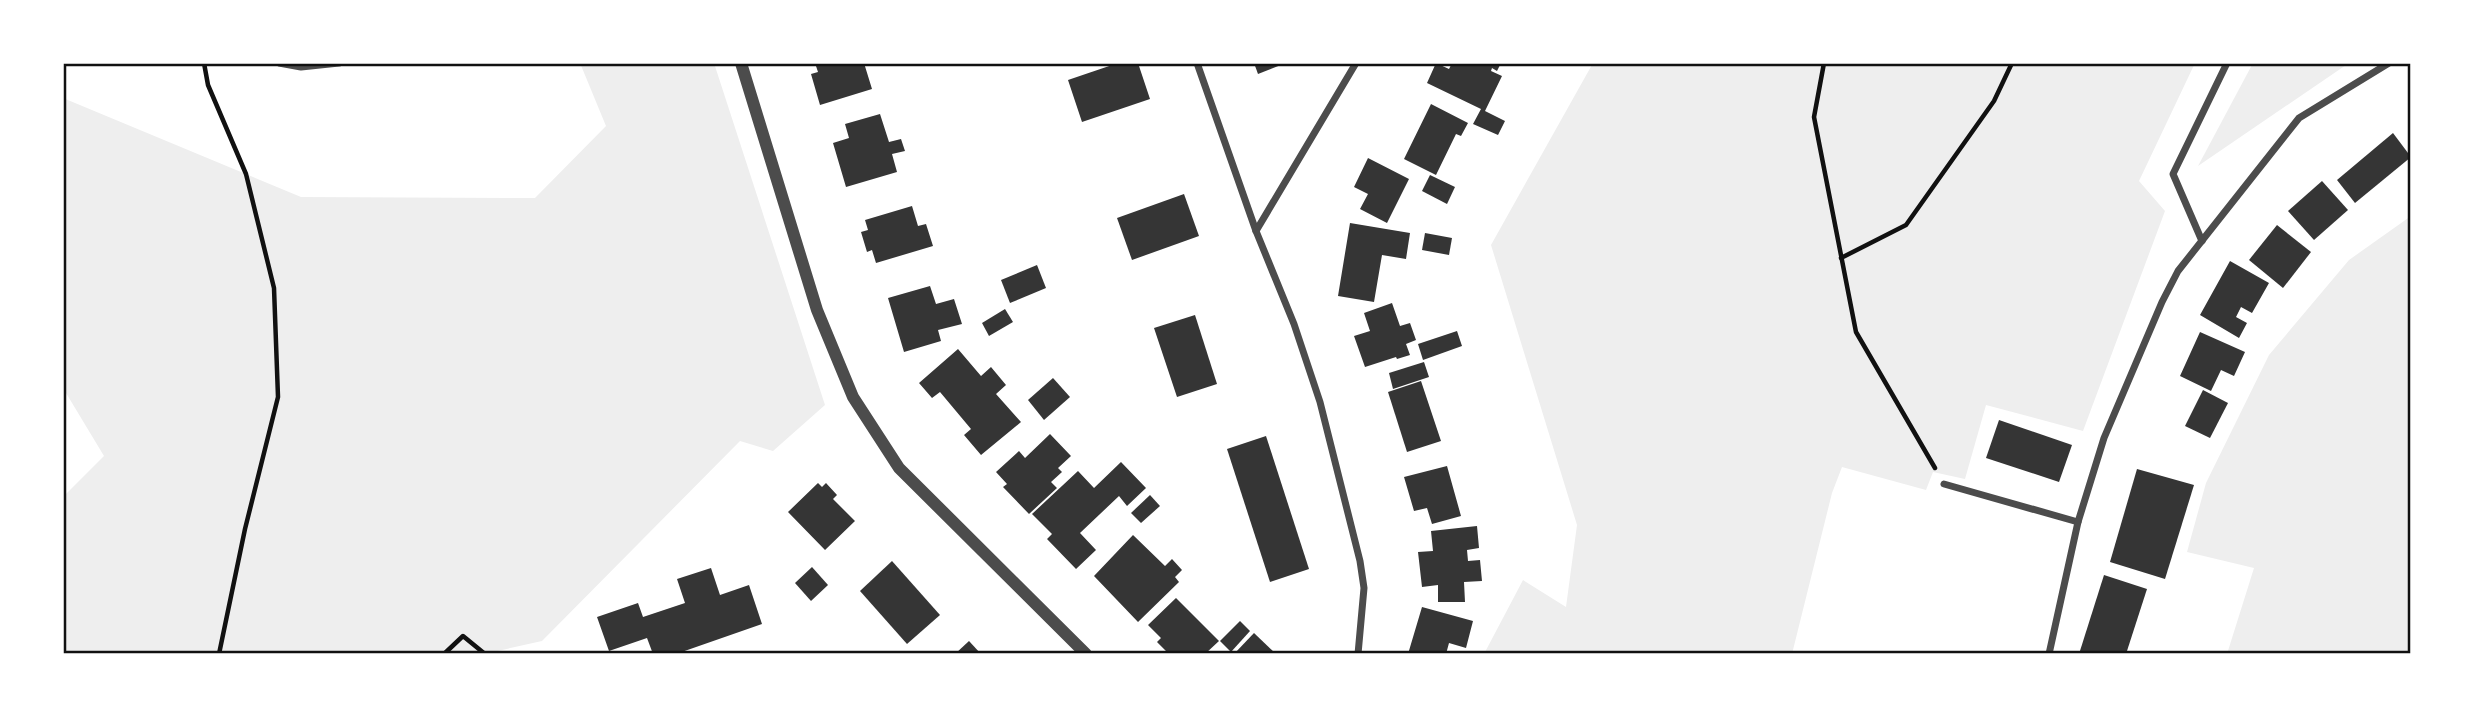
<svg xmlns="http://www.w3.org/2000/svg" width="2474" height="717" font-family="'Roboto Serif',serif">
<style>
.green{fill:#eee}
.building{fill:#353535}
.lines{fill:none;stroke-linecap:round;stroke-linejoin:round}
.path{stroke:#111;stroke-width:4.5}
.minor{stroke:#4c4c4c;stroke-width:7}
.tertiary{stroke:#4c4c4c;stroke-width:12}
.neatline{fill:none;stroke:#111;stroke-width:2.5}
</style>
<rect width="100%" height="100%" fill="#fff"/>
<!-- green -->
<g class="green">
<path d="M 580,63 L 714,63 L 825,405 L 773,451 L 740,441 L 542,641 L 484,654 L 63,654 L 63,497 L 104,456 L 63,388 L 63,98 L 301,197 L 535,198 L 606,126 Z"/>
<path d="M 1593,63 L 2195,63 L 2139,181 L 2165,211 L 2083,431 L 1986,405 L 1965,479 L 1933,472 L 1926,490 L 1842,467 L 1832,493 L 1792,654 L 1484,654 L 1523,580 L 1566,607 L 1577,525 L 1491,245 Z"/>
<path d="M 2253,63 L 2349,63 L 2198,166 Z"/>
<path d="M 2411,216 L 2411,654 L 2227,654 L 2254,568 L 2187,552 L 2206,483 L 2269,355 L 2349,260 Z"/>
</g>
<!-- building -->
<g class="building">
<path d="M 815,63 L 864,63 L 872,89 L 820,105 L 811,74 L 818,72 Z"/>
<path d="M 1118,63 L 1138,63 L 1150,99 L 1082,122 L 1068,80 Z"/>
<path d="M 1254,63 L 1286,63 L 1258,74 Z"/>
<path d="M 1436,63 L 1449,69 L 1452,63 L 1501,63 L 1497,71 L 1492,68 L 1491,71 L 1502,76 L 1485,111 L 1505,121 L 1498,135 L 1473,124 L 1481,109 L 1427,83 Z"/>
<path d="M 1431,104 L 1468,123 L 1461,136 L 1456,134 L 1436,175 L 1404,159 Z"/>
<path d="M 880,114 L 889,142 L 901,139 L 905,151 L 892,154 L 897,172 L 846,187 L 833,143 L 849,138 L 845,124 Z"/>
<path d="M 2393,133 L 2411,157 L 2355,203 L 2337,180 Z"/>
<path d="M 1368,158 L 1409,179 L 1387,223 L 1360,209 L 1368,194 L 1354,187 Z"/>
<path d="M 1430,175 L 1455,187 L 1447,204 L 1422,191 Z"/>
<path d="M 2322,181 L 2348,210 L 2314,240 L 2288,211 Z"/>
<path d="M 1184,194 L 1199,236 L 1132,260 L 1117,218 Z"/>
<path d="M 912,206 L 918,226 L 926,224 L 933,246 L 876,263 L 872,250 L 867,252 L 861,232 L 868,230 L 865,220 Z"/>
<path d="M 1350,223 L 1410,233 L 1406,259 L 1382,255 L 1374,302 L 1338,296 Z"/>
<path d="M 2277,225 L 2311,252 L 2283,288 L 2249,260 Z"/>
<path d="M 1425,233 L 1452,238 L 1449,255 L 1422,250 Z"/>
<path d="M 2230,261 L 2269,283 L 2252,313 L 2241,307 L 2236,317 L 2247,323 L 2239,338 L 2200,315 Z"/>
<path d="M 1037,265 L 1046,288 L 1010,303 L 1001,280 Z"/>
<path d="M 930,286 L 936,304 L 954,299 L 962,324 L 938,330 L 941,341 L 904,352 L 888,298 Z"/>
<path d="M 1392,303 L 1400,326 L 1410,323 L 1416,340 L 1406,344 L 1410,355 L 1397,359 L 1396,357 L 1365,367 L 1354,336 L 1370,331 L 1364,313 Z"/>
<path d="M 1005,309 L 1013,322 L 989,336 L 982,323 Z"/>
<path d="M 1195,315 L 1217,384 L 1177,397 L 1154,328 Z"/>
<path d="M 1457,331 L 1462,346 L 1423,360 L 1418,344 Z"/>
<path d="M 2200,332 L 2245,352 L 2234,376 L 2221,370 L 2211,391 L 2180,376 Z"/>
<path d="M 958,349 L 981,376 L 991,367 L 1006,385 L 996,394 L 1021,422 L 981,455 L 964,435 L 971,429 L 940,392 L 932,398 L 919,383 Z"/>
<path d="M 1424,362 L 1429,377 L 1393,389 L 1389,373 Z"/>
<path d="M 1053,378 L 1070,397 L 1044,420 L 1028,400 Z"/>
<path d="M 1421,381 L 1441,441 L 1407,452 L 1388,392 Z"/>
<path d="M 2203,390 L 2228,403 L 2210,438 L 2185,426 Z"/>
<path d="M 1999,420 L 2072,445 L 2059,482 L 1986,458 Z"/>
<path d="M 1050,434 L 1071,456 L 1058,468 L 1062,472 L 1051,482 L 1057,488 L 1029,514 L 1003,487 L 1007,484 L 996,472 L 1019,451 L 1025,458 Z"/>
<path d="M 1266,436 L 1309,569 L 1270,582 L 1227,449 Z"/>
<path d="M 1121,462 L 1146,488 L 1127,506 L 1119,496 L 1080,533 L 1096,550 L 1076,569 L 1047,539 L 1052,534 L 1032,514 L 1078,471 L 1094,488 Z"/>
<path d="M 1447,466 L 1461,516 L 1432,524 L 1427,508 L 1414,511 L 1404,477 Z"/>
<path d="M 2137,469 L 2194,485 L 2165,579 L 2110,562 Z"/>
<path d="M 818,483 L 822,487 L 826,483 L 837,495 L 833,499 L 855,521 L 825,550 L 788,512 Z"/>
<path d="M 1150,495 L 1160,506 L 1141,523 L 1131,513 Z"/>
<path d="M 1477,526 L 1479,548 L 1467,550 L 1468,561 L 1480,560 L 1482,581 L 1464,582 L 1465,602 L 1438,602 L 1438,585 L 1422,587 L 1418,552 L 1433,551 L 1431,531 Z"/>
<path d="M 1133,535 L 1165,566 L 1172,559 L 1182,570 L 1175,577 L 1179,582 L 1138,622 L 1094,576 Z"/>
<path d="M 892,561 L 940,615 L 907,644 L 860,591 Z"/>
<path d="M 812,567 L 828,585 L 811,601 L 795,583 Z"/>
<path d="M 711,568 L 720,595 L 749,585 L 762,624 L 676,654 L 653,654 L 647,638 L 609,651 L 597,617 L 638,603 L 643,617 L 685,603 L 677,579 Z"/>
<path d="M 2104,575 L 2147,589 L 2126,654 L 2079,654 Z"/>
<path d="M 1176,598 L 1219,641 L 1205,654 L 1169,654 L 1157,642 L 1161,638 L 1148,625 Z"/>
<path d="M 1422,607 L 1473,621 L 1466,648 L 1449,643 L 1446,654 L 1408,654 Z"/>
<path d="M 1240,621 L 1250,631 L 1231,652 L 1220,641 Z"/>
<path d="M 1254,633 L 1276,654 L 1234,654 Z"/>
<path d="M 969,641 L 981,654 L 955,654 Z"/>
</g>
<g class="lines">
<!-- path -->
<g class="path">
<path d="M 204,63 L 208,85 L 246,174 L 274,288 L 278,397 L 245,529 L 219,654"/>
<path d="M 1824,63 L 1814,117 L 1856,332 L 1935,468"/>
<path d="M 1841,258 L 1906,225 L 1994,101 L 2012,63"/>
<path d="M 444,654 L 463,636 L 485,654"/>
</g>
<!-- minor -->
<g class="minor">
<path d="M 279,63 L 301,67 L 339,63"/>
<path d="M 1197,63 L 1256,231 L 1294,324 L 1320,402 L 1360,561 L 1364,588 L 1358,654"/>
<path d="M 1256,231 L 1356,63"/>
<path d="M 2202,241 L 2173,174 L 2227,63"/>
<path d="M 1944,484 L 2078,522"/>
<path d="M 2049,654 L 2078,522 L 2104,438 L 2162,302 L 2178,271 L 2299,118 L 2389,63"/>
</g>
<!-- tertiary -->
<path class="tertiary" d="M 741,63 L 817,310 L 853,397 L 899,468 L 1086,654"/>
</g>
<!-- border -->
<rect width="2474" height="717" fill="none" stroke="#ffffff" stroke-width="130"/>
<rect x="65" y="65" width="2344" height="587" class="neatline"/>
</svg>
